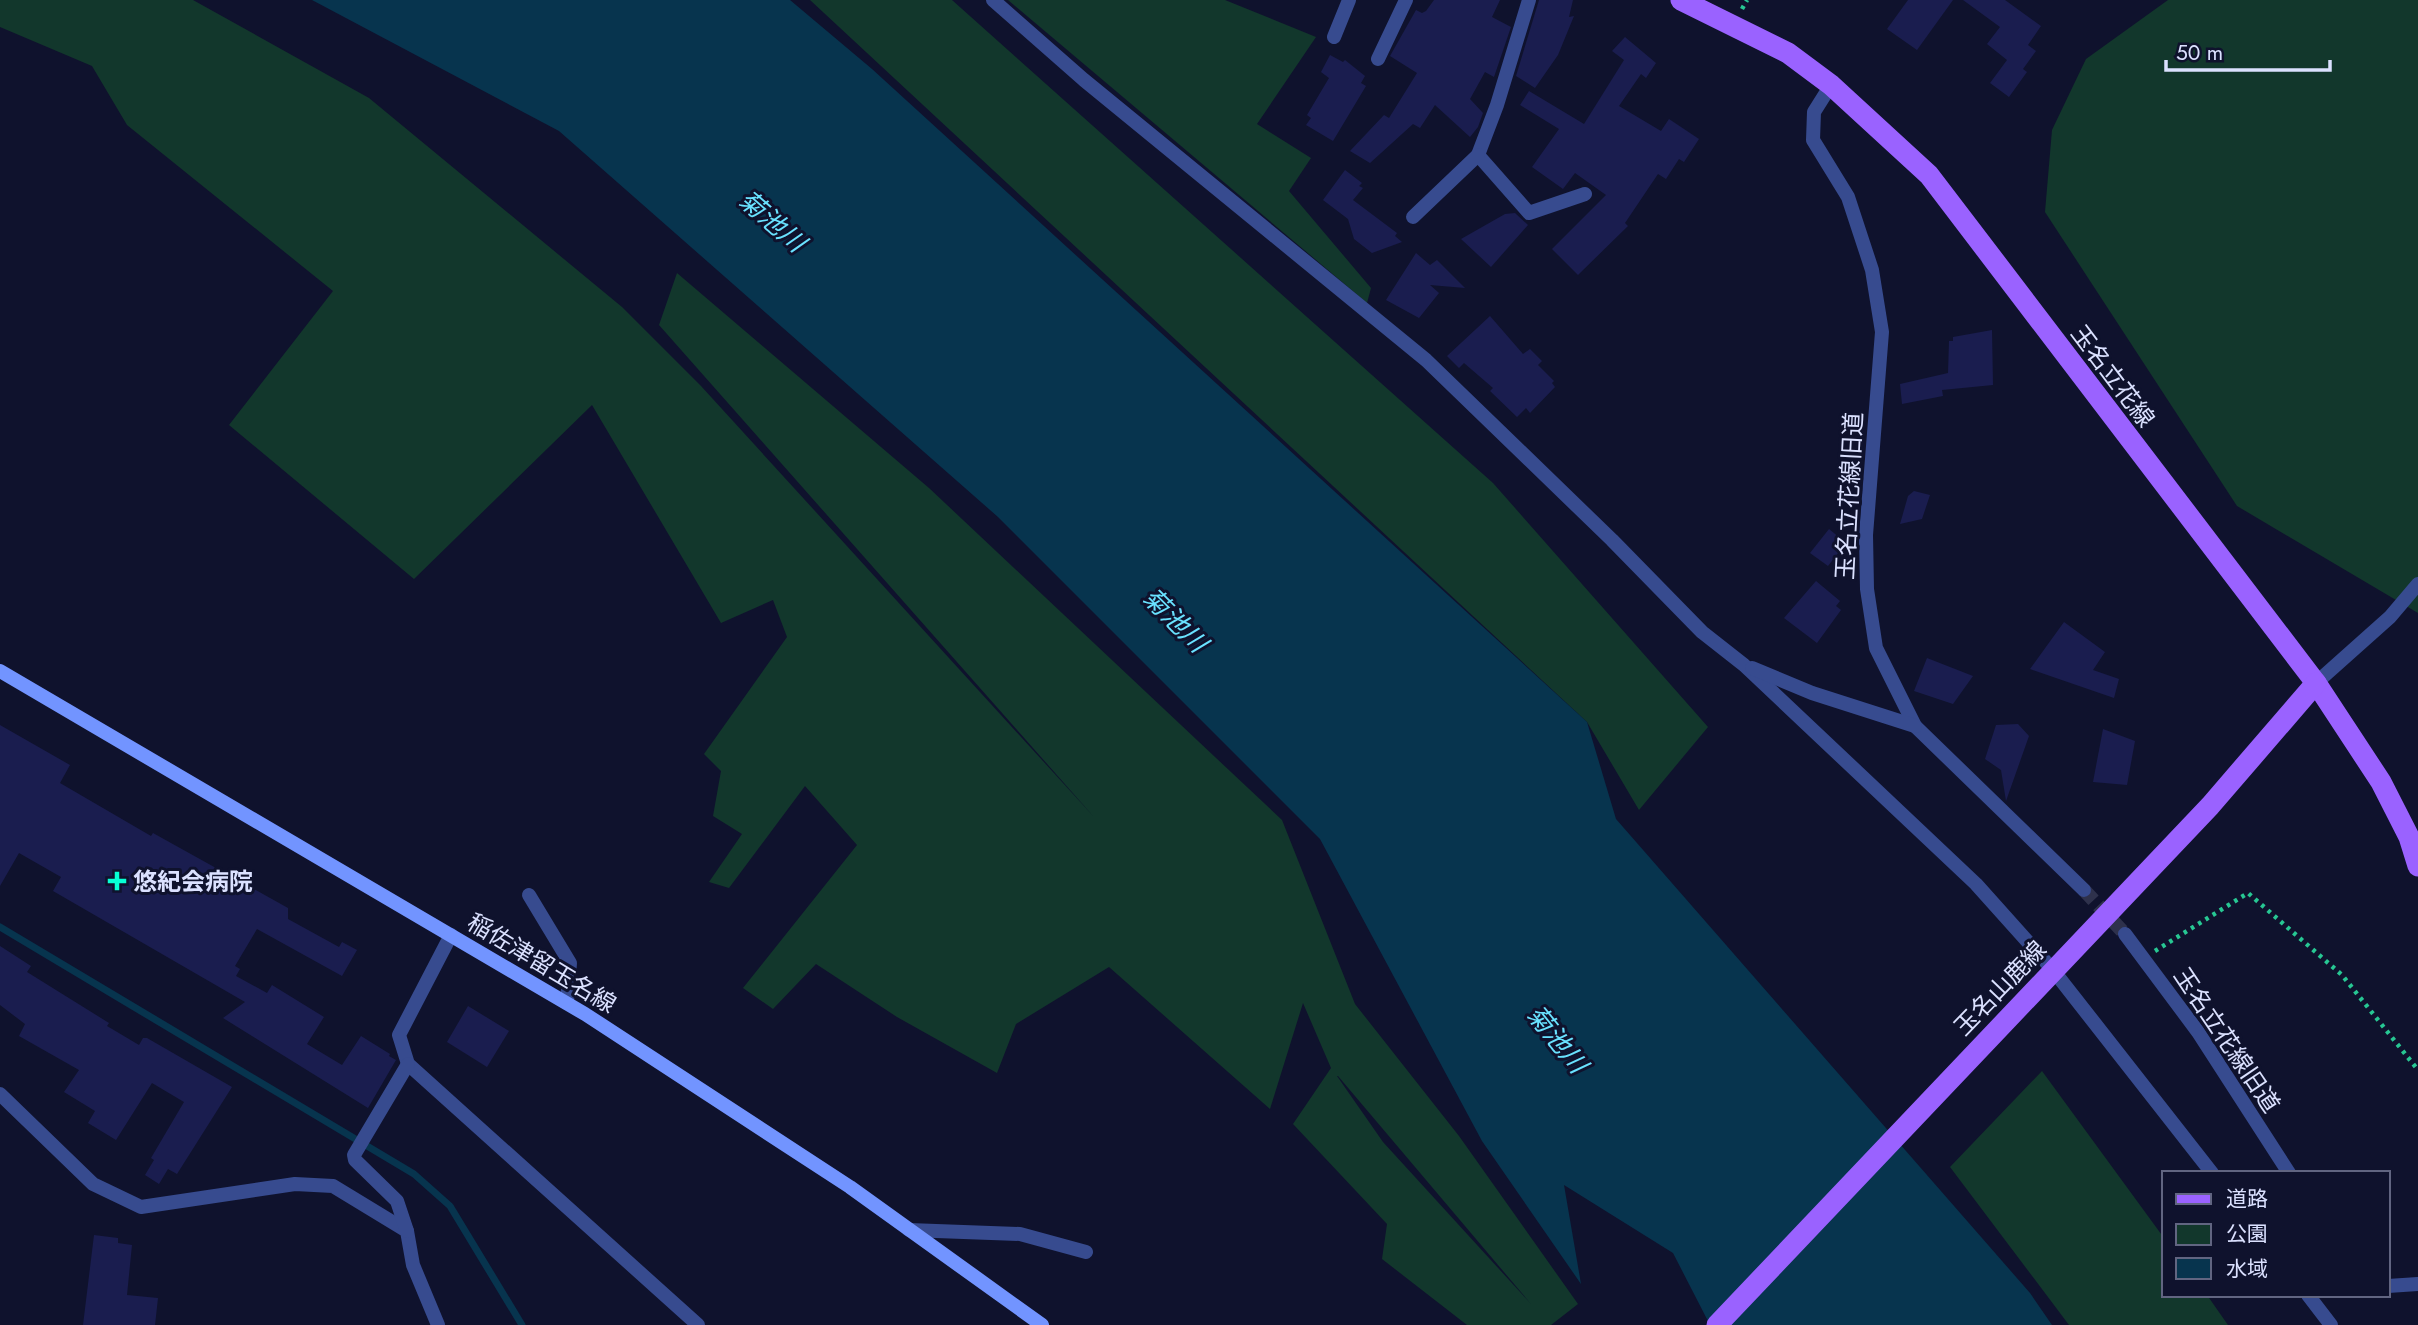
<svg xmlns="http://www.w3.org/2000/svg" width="2418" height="1325" font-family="Jost,'Noto Sans JP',sans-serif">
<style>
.green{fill:#12372c;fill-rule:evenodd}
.water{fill:#07344e}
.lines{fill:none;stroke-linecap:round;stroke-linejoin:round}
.stream{stroke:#07344e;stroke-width:7}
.building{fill:#1a1d4f}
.minor-tunnel{stroke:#2e314c;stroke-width:14;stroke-dasharray:14 7;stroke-linecap:butt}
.path{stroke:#27c793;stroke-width:4.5;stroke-dasharray:3.5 5;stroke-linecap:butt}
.minor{stroke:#374b8f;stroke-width:14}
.tertiary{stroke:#374b8f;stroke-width:14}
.secondary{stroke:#7294ff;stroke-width:14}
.primary{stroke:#9a62ff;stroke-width:21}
.poi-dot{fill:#07ffd5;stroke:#0f122d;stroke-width:2.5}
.labels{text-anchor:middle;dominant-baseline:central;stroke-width:6;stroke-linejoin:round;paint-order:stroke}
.street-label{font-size:24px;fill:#dbe1ff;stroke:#0f122d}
.poi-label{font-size:24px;font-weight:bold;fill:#dbe1ff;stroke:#0f122d;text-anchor:start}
.water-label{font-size:26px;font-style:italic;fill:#69e2ff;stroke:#0f122d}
</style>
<rect width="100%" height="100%" fill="#0f122d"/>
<!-- green -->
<g class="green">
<path d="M 0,0 L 193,0 L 369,98 L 622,307 L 701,386 L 1094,817 L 659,325 L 677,273 L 929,488 L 1282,820 L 1355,1004 L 1459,1136 L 1578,1304 L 1551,1325 L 1467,1325 L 1382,1259 L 1387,1224 L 1293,1124 L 1331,1068 L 1303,1003 L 1270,1109 L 1109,967 L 1016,1024 L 997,1073 L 897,1017 L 816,964 L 773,1009 L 743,988 L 857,845 L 805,786 L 729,888 L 709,882 L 742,834 L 713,816 L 721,771 L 704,754 L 787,637 L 773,600 L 721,623 L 592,405 L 414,579 L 229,425 L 333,291 L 127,125 L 92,66 L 0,27 ZM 1337,1076 L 1338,1076 L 1531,1304 L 1383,1142 Z"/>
<path d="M 810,0 L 952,0 L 1493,483 L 1708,727 L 1639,810 L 1587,722 Z"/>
<path d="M 1008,0 L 1225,0 L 1316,37 L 1257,124 L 1311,158 L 1289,191 L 1371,288 L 1367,303 Z"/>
<path d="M 2168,0 L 2418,0 L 2418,613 L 2237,506 L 2045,212 L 2052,130 L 2086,59 Z"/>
<path d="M 2042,1071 L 2164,1238 L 2164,1295 L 2207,1295 L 2228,1325 L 2069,1325 L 1950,1167 Z"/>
</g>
<!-- water -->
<path class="water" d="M 312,0 L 790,0 L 872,69 L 1587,722 L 1616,819 L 2030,1293 L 2052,1325 L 1710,1325 L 1673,1253 L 1564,1185 L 1581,1284 L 1482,1141 L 1320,839 L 998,517 L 559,131 Z"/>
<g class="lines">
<!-- stream -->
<path class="stream" d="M 0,927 L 414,1174 L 450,1206 L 522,1325"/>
</g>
<!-- building -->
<g class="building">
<path d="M 1434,0 L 1500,0 L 1492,17 L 1511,27 L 1494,77 L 1485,72 L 1470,99 L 1483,113 L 1478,127 L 1470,137 L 1435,105 L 1420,128 L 1413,124 L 1370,163 L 1350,151 L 1384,115 L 1389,118 L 1417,73 L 1390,56 L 1416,10 L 1422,13 L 1426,11 Z"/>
<path d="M 1539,0 L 1573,0 L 1569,17 L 1574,16 L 1558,55 L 1535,88 L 1516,76 Z"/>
<path d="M 1908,0 L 1953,0 L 1917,50 L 1887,29 Z"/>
<path d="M 1963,0 L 2005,0 L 2041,26 L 2028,45 L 2036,51 L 2023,69 L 2027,72 L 2009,97 L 1990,83 L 2007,60 L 1987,44 L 2000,27 Z"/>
<path d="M 1625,37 L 1656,63 L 1646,78 L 1641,74 L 1619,106 L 1661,131 L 1669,119 L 1699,139 L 1684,162 L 1679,159 L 1666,179 L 1658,174 L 1625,223 L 1628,226 L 1578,275 L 1552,249 L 1606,195 L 1575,173 L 1563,189 L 1532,167 L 1559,129 L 1520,105 L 1529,91 L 1584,124 L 1624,60 L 1612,51 Z"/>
<path d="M 1330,55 L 1343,62 L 1345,60 L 1365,76 L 1361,83 L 1366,86 L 1333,141 L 1306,125 L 1311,118 L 1307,115 L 1329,78 L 1321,72 Z"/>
<path d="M 1345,170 L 1362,183 L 1359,186 L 1363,188 L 1353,200 L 1397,233 L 1395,236 L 1402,242 L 1372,253 L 1354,239 L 1348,219 L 1323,200 Z"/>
<path d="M 1515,213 L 1528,225 L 1491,267 L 1461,239 L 1505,214 Z"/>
<path d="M 1416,253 L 1430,265 L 1437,260 L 1465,288 L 1430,285 L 1439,293 L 1419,318 L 1386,300 Z"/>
<path d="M 1490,316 L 1523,354 L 1530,349 L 1542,361 L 1538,365 L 1554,381 L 1552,383 L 1555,387 L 1530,413 L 1526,408 L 1517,417 L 1490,391 L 1493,388 L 1464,363 L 1459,368 L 1447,356 Z"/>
<path d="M 1992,330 L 1993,385 L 1942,390 L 1943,396 L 1902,404 L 1900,384 L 1948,373 L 1949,341 L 1953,341 L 1953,337 Z"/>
<path d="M 1914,491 L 1930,495 L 1922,519 L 1900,524 L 1908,496 Z"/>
<path d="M 1829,529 L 1846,543 L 1828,566 L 1810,553 Z"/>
<path d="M 1816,581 L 1840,601 L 1836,606 L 1841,610 L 1817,643 L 1784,618 Z"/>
<path d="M 2064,622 L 2105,652 L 2093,670 L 2119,679 L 2114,698 L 2030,669 Z"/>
<path d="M 1927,658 L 1973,676 L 1953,704 L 1914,691 Z"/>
<path d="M 2018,724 L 2029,736 L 2006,801 L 2001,770 L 1985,759 L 1996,725 Z"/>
<path d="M 0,725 L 70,765 L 60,783 L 151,836 L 153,833 L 288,908 L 288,919 L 339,947 L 342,942 L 357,950 L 342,976 L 257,929 L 235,966 L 240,969 L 236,976 L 267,993 L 272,985 L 324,1017 L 307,1044 L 342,1065 L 361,1036 L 390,1054 L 389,1056 L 396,1060 L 368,1108 L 223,1018 L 245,1002 L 53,891 L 61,877 L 19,853 L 0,886 Z"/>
<path d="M 2103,729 L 2135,741 L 2127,785 L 2093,782 Z"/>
<path d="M 0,946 L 31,966 L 27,972 L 109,1023 L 107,1026 L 139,1045 L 143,1038 L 147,1038 L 232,1087 L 177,1174 L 168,1169 L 159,1184 L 145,1175 L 154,1160 L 151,1158 L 184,1102 L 152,1083 L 116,1140 L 88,1123 L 95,1111 L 64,1092 L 79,1070 L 19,1036 L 25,1024 L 0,1005 Z"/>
<path d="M 468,1006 L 509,1031 L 487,1067 L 447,1042 Z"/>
<path d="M 94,1235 L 118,1238 L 118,1243 L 132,1245 L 127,1295 L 158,1298 L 155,1325 L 83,1325 Z"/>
</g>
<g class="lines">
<!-- minor-tunnel -->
<path class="minor-tunnel" d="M 2084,890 L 2125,934"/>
<!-- path -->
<g class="path">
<path d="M 1742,9 L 1747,0"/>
<path d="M 2155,951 L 2248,893 L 2342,975 L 2418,1070"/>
</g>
<!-- minor -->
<g class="minor">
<path d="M 993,0 L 1084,80 L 1426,360 L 1612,540 L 1702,632 L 1744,665 L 1976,884 L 2053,970 L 2212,1173"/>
<path d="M 1529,0 L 1497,105 L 1478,155 L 1529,213 L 1585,194"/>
<path d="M 1334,37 L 1349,0"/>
<path d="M 1378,59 L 1406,0"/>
<path d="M 1831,85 L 1814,112 L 1813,140 L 1848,197 L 1872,270 L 1882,332 L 1866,535 L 1867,589 L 1876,648 L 1915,726 L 2084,890"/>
<path d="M 1413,217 L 1478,155"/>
<path d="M 1752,668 L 1812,693 L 1915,726"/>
<path d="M 529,895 L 570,963 L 567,1003"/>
<path d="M 2125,934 L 2198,1032 L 2289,1173"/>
<path d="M 451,935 L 399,1035 L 408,1064 L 698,1325"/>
<path d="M 0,1094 L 93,1184 L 141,1207 L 295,1184 L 333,1186 L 407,1231 L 413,1265 L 438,1325"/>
<path d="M 909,1230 L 1020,1234 L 1086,1252"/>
<path d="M 407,1231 L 397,1201 L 355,1160 L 354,1155 L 408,1064"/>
<path d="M 2388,1286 L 2418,1284"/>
<path d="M 2308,1295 L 2331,1325"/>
</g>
<!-- tertiary -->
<path class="tertiary" d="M 2316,683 L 2390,617 L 2418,584"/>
<!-- secondary -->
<path class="secondary" d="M 0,671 L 585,1014 L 850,1187 L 1042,1325"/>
<!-- primary -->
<g class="primary">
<path d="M 1681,0 L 1788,53 L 1831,85 L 1929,175 L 2316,683 L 2381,782 L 2409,837 L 2418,866"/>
<path d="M 1717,1325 L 2210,806 L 2316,683"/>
</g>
</g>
<!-- markers -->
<path class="poi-dot" d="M113.5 870.5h7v7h7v7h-7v7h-7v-7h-7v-7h7z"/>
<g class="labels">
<!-- street labels -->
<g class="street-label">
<text transform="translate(2113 376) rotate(53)">玉名立花線</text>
<text transform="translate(1849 496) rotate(-87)">玉名立花線旧道</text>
<text transform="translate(542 963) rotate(31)">稲佐津留玉名線</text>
<text transform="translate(2000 988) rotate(-46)">玉名山鹿線</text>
<text transform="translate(2227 1040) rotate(56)">玉名立花線旧道</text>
</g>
<!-- poi labels -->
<g class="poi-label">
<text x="133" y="881">悠紀会病院</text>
</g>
<!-- water labels -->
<g class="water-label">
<text transform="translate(772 221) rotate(41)">菊池川</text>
<text transform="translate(1175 620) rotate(45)">菊池川</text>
<text transform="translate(1557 1039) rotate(51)">菊池川</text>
</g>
</g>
<!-- legend -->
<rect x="2162" y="1171" width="228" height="126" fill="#0f122d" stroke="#616581" stroke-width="2"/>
<rect x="2176" y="1194" width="35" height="10" fill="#9a62ff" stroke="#616581" stroke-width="2"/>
<text x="2226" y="1206" font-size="21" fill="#dbe1ff">道路</text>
<rect x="2176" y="1224" width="35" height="21" fill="#12372c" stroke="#616581" stroke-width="2"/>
<text x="2226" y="1241" font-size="21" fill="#dbe1ff">公園</text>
<rect x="2176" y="1258" width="35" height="21" fill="#07344e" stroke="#616581" stroke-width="2"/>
<text x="2226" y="1276" font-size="21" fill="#dbe1ff">水域</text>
<!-- scale -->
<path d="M2166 60v10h164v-10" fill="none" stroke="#dbe1ff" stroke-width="3.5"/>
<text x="2176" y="60" font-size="21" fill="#dbe1ff" stroke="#0f122d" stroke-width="5" paint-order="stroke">50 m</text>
</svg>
